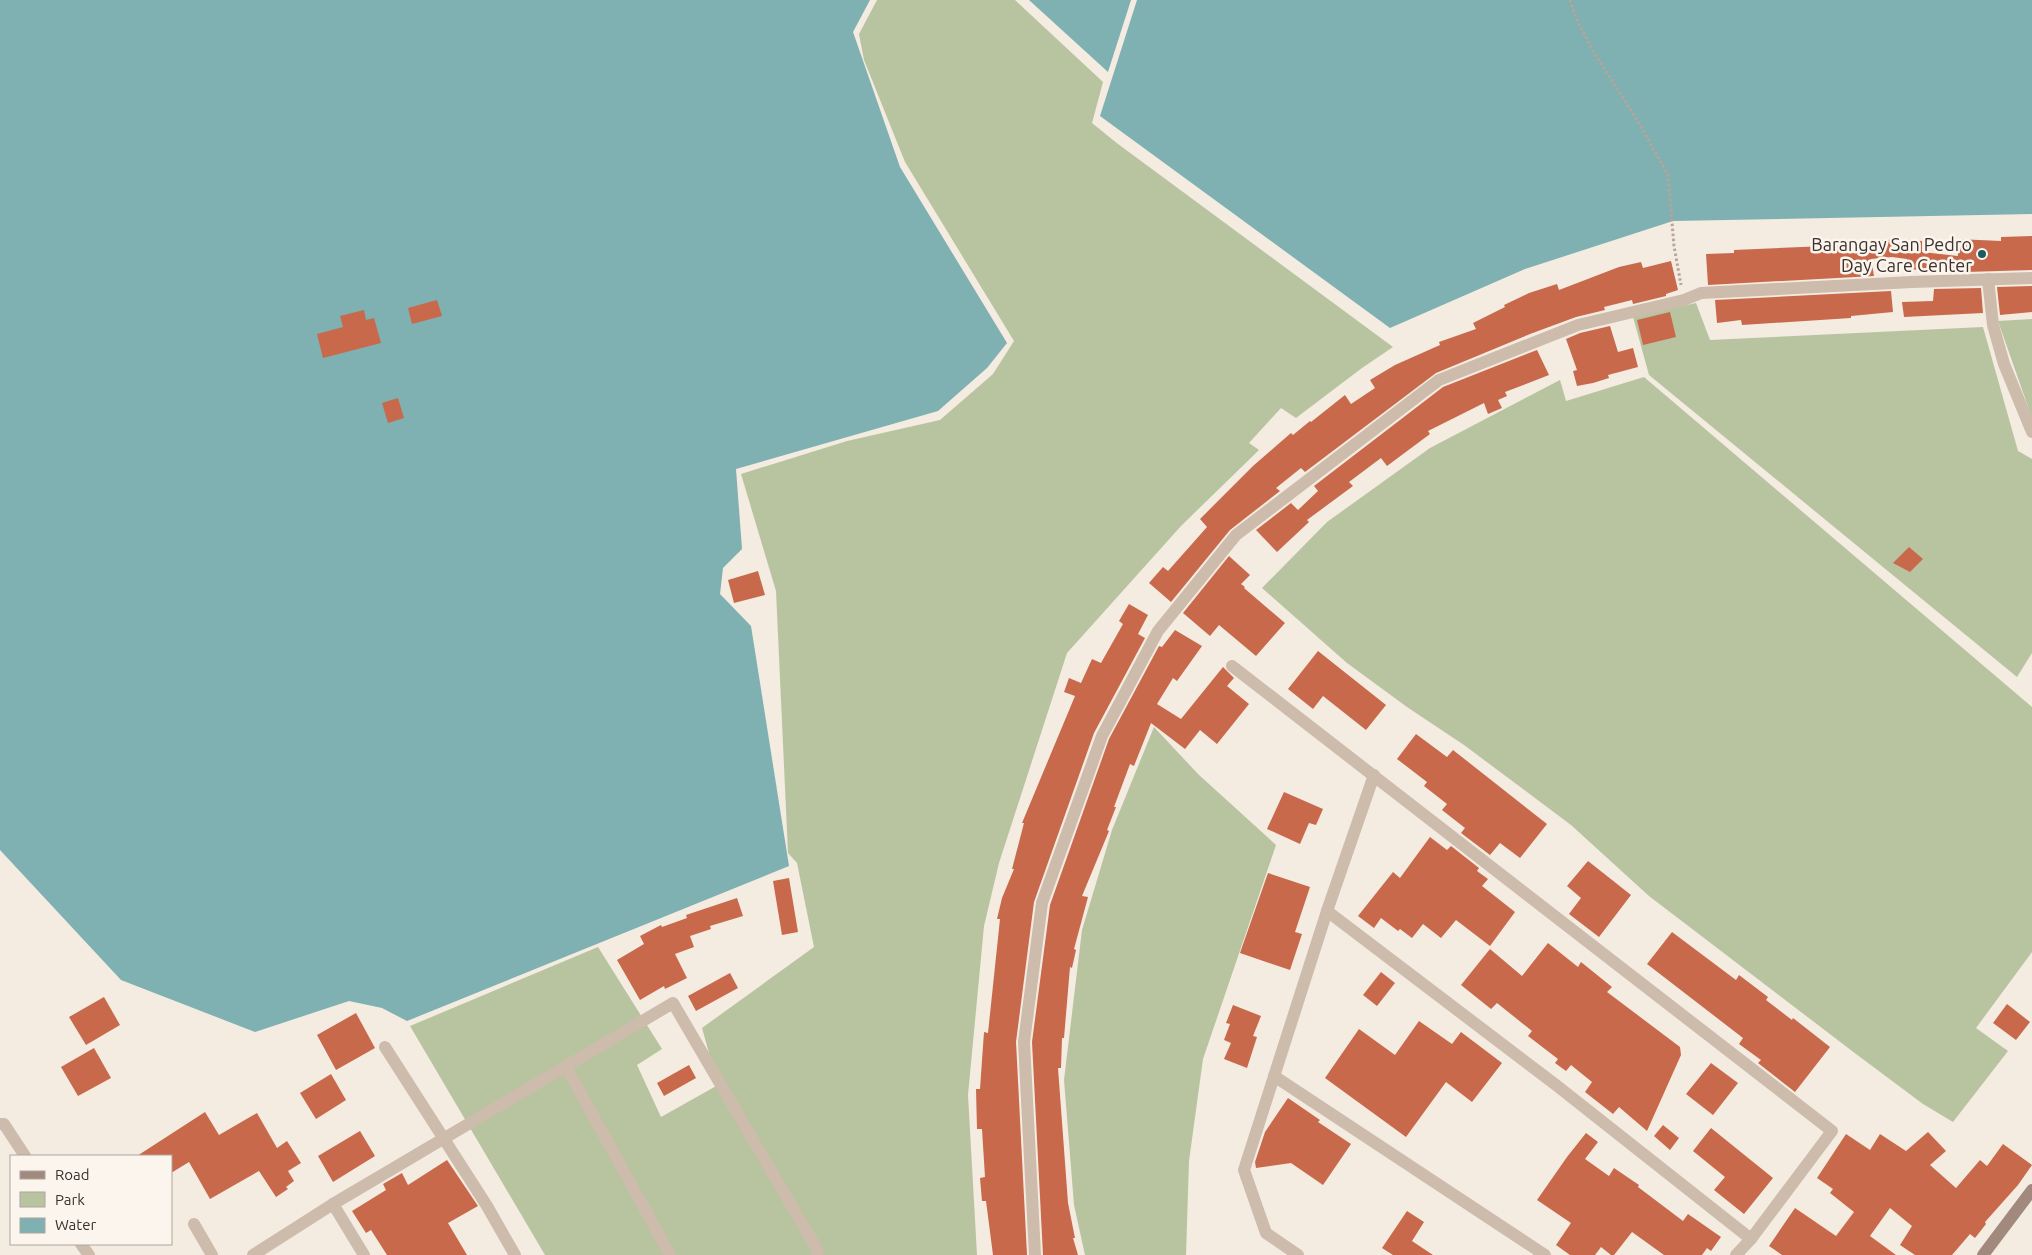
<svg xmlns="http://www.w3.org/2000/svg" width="2032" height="1255" font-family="Ubuntu,sans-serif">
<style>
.green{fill:#b8c4a0}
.water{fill:#7fb0b2}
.building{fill:#c8694b}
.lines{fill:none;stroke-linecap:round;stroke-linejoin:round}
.path{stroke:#b9a596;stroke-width:3;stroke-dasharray:2.5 2.5;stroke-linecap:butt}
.street{stroke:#cdbbac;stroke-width:12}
.secondary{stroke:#a18a7d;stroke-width:12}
.poi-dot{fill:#1f5a5e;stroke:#fbf5ee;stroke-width:2}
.labels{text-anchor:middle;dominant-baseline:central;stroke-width:5;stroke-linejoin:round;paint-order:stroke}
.poi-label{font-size:18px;fill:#3b302b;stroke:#fbf5ee;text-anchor:end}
</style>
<rect width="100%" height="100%" fill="#f4ebe1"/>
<!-- green -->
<g class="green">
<path d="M 877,0 L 1015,0 L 1103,82 L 1092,123 L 1118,144 L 1393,347 L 1362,368 L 1296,418 L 1281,408 L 1249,443 L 1259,450 L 1181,526 L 1067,653 L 999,863 L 984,926 L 968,1095 L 977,1255 L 545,1255 L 410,1026 L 598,947 L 662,1049 L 637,1065 L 661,1117 L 718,1085 L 702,1028 L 814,947 L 797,863 L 788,853 L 776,591 L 741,474 L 847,441 L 940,420 L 993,374 L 1014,341 L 905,162 L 864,60 L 859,34 Z"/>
<path d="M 1696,303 L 1710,340 L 1983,327 L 2018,451 L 2032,459 L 2032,653 L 2017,677 L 1649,375 L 1633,317 Z"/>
<path d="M 2032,319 L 2032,418 L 1998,321 Z"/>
<path d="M 1644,377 L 2032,707 L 2032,952 L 1976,1028 L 2008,1051 L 1953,1122 L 1923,1104 L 1856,1054 L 1649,896 L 1571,825 L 1464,745 L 1407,707 L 1347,663 L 1262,588 L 1327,522 L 1430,448 L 1560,380 L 1566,401 Z"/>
<path d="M 1154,727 L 1198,774 L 1276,845 L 1203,1059 L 1189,1161 L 1186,1255 L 1085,1255 L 1074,1205 L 1064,1080 L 1082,930 L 1112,830 Z"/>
</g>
<!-- water -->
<g class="water">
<path d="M 0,0 L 870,0 L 853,32 L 900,167 L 1007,343 L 987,368 L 938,411 L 736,469 L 742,549 L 723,568 L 720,594 L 751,626 L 789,866 L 407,1021 L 382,1008 L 349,1001 L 255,1032 L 121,980 L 0,850 Z"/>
<path d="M 1029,0 L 1131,0 L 1108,72 Z"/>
<path d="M 1137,0 L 2032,0 L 2032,214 L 1673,221 L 1525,269 L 1390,328 L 1100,116 Z"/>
</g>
<!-- building -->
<g class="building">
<path d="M 2032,236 L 2032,270 L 1933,273 L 1922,272 L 1922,270 L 1907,269 L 1907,259 L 1892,257 L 1871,259 L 1874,276 L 1708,285 L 1706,254 L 1734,253 L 1734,250 L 1873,244 L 1873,241 L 1899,239 L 1922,241 L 1922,252 L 1958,256 L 1957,239 L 2001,241 L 2001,237 Z"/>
<path d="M 1671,261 L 1678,290 L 1666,294 L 1666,296 L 1633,304 L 1632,300 L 1604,307 L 1605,310 L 1576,317 L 1530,334 L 1436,373 L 1305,472 L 1301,468 L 1276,488 L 1280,491 L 1230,530 L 1171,602 L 1149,583 L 1163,567 L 1168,571 L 1207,527 L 1200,519 L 1253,466 L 1291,433 L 1293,435 L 1310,421 L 1311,422 L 1345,395 L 1351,404 L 1375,388 L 1370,380 L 1395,365 L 1440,345 L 1439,342 L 1476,329 L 1473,323 L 1505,307 L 1504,305 L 1529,293 L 1557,284 L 1559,290 L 1619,267 L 1641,262 L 1643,268 Z"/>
<path d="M 2032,286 L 2032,312 L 2000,315 L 1997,287 Z"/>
<path d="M 1981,288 L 1983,313 L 1904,317 L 1902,302 L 1933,301 L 1934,289 Z"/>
<path d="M 1891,291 L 1893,312 L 1851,316 L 1851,318 L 1742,325 L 1741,320 L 1717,323 L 1715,300 Z"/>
<path d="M 437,300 L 442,316 L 412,324 L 408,308 Z"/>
<path d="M 364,310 L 366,320 L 374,318 L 381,343 L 323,358 L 317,334 L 343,327 L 340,316 Z"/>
<path d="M 1670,312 L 1676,337 L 1643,345 L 1637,320 Z"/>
<path d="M 1610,326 L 1618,352 L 1633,348 L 1638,367 L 1608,375 L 1609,378 L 1593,383 L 1577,386 L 1573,371 L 1577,370 L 1566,339 L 1580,333 Z"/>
<path d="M 1537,350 L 1549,375 L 1505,392 L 1507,396 L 1498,400 L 1502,408 L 1488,414 L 1484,403 L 1428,431 L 1430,434 L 1387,466 L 1381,458 L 1349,482 L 1353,486 L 1307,520 L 1309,522 L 1277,552 L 1256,530 L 1291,503 L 1298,510 L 1318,491 L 1314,486 L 1443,387 Z"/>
<path d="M 398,398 L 404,418 L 388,423 L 382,403 Z"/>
<path d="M 1909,547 L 1923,559 L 1910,572 L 1893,563 Z"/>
<path d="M 1229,556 L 1250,575 L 1241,584 L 1245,587 L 1244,588 L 1285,623 L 1256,656 L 1219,625 L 1210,636 L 1183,613 Z"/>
<path d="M 758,571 L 765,595 L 734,603 L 728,580 Z"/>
<path d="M 1129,604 L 1148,615 L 1138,634 L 1145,638 L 1094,733 L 1034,902 L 1016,1042 L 1027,1255 L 993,1255 L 986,1201 L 982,1201 L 980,1178 L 985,1177 L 982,1129 L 977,1129 L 976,1089 L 980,1089 L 984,1032 L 988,1033 L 1000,919 L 997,919 L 1002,898 L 1014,869 L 1012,869 L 1024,823 L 1022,823 L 1075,696 L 1064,692 L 1069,678 L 1081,683 L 1092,659 L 1101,663 L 1123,624 L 1119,621 Z"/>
<path d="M 1175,630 L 1202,646 L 1177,681 L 1173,678 L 1157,704 L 1181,719 L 1223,667 L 1234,678 L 1227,686 L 1249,704 L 1217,744 L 1200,730 L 1185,749 L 1151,723 L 1134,766 L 1130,764 L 1114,807 L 1116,807 L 1107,830 L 1109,831 L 1082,896 L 1088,897 L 1074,949 L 1076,950 L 1072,968 L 1070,967 L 1064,1038 L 1062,1038 L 1061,1068 L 1058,1068 L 1068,1203 L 1075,1238 L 1073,1238 L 1078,1255 L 1043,1255 L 1032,1042 L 1050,905 L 1109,739 L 1159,646 L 1162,647 Z"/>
<path d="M 1318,651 L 1386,705 L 1366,730 L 1323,696 L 1313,709 L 1288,689 Z"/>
<path d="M 1416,734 L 1447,757 L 1453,750 L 1547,824 L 1520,858 L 1500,843 L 1490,855 L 1461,833 L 1465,828 L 1442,810 L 1447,804 L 1424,786 L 1427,782 L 1397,759 Z"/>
<path d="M 1284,792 L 1323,809 L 1316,825 L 1309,823 L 1300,844 L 1267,829 Z"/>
<path d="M 1430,837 L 1447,850 L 1451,846 L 1479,868 L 1477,871 L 1488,879 L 1482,886 L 1515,912 L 1490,946 L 1456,920 L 1441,938 L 1423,924 L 1412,938 L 1400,929 L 1398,931 L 1381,918 L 1374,928 L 1358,916 L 1393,872 L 1400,878 Z"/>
<path d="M 1588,861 L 1631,895 L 1599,937 L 1569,914 L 1581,898 L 1567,886 Z"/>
<path d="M 1268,873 L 1310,887 L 1295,932 L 1302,934 L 1290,970 L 1240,953 Z"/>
<path d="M 789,878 L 798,932 L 782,935 L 773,881 Z"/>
<path d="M 737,898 L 743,916 L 710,926 L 711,929 L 690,936 L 694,947 L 675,954 L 687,978 L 665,989 L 664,986 L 640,1000 L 617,960 L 644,944 L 640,936 L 661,925 L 662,927 L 687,918 L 686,915 Z"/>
<path d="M 1672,932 L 1736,980 L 1739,975 L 1768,997 L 1766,1000 L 1792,1020 L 1793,1018 L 1830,1047 L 1795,1092 L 1758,1063 L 1761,1060 L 1739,1044 L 1743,1038 L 1647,964 Z"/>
<path d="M 1548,943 L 1578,967 L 1581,962 L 1612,987 L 1607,992 L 1680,1047 L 1681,1055 L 1647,1131 L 1619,1107 L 1613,1114 L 1585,1092 L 1592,1082 L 1571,1065 L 1566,1071 L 1555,1063 L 1558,1059 L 1528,1036 L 1532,1031 L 1497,1003 L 1491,1009 L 1461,985 L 1490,949 L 1522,976 Z"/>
<path d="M 1381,972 L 1395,983 L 1377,1006 L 1363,995 Z"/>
<path d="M 730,973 L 738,988 L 696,1011 L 688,996 Z"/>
<path d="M 104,997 L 120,1025 L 86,1045 L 69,1017 Z"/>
<path d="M 2007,1004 L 2030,1022 L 2016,1040 L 1993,1023 Z"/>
<path d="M 1233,1005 L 1261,1016 L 1253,1036 L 1257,1037 L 1247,1068 L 1224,1059 L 1231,1043 L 1224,1040 L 1230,1024 L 1226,1023 Z"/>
<path d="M 356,1013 L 375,1048 L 336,1070 L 317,1035 Z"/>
<path d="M 1419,1021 L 1452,1044 L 1461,1032 L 1502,1063 L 1472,1102 L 1446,1082 L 1406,1137 L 1325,1078 L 1359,1029 L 1395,1055 Z"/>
<path d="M 94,1048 L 111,1078 L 78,1096 L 61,1067 Z"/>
<path d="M 1711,1063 L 1738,1083 L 1713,1115 L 1686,1094 Z"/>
<path d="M 689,1065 L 696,1078 L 664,1096 L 657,1083 Z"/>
<path d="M 331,1074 L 346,1100 L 316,1119 L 300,1093 Z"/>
<path d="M 1288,1098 L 1320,1120 L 1318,1122 L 1351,1144 L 1323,1185 L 1291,1163 L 1256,1168 L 1255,1162 L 1265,1132 Z"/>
<path d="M 205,1112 L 219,1135 L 257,1113 L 277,1148 L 287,1141 L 301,1163 L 288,1171 L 294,1181 L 286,1187 L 288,1189 L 276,1197 L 259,1171 L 210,1199 L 189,1162 L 171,1173 L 171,1156 L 137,1156 Z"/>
<path d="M 1663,1125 L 1679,1138 L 1670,1150 L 1654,1136 Z"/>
<path d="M 1711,1128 L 1773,1178 L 1744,1214 L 1714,1190 L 1725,1177 L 1693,1151 Z"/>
<path d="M 360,1131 L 375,1156 L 333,1182 L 318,1156 Z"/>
<path d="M 1928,1132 L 1946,1151 L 1930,1165 L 1956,1188 L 1980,1160 L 1987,1166 L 2003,1144 L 2032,1165 L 2018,1185 L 1985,1222 L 1986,1224 L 1975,1238 L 1970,1234 L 1952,1255 L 1915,1255 L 1900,1245 L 1912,1226 L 1890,1208 L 1870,1236 L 1896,1255 L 1782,1255 L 1769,1246 L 1795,1208 L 1836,1236 L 1854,1212 L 1830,1193 L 1833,1189 L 1817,1178 L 1846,1134 L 1870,1150 L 1880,1134 L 1906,1151 Z"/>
<path d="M 1586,1133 L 1598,1142 L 1585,1159 L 1609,1176 L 1614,1168 L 1639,1185 L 1638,1187 L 1683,1221 L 1688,1214 L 1721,1237 L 1711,1251 L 1707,1248 L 1702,1255 L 1664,1255 L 1632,1232 L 1614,1255 L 1611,1255 L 1601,1247 L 1595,1255 L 1570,1255 L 1556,1245 L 1571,1223 L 1537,1200 L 1567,1157 Z"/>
<path d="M 447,1160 L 478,1206 L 448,1223 L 467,1255 L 387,1255 L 371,1230 L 366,1233 L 352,1211 L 386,1190 L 383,1184 L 402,1173 L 408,1185 Z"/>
<path d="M 1407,1211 L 1424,1222 L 1412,1241 L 1433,1255 L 1393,1255 L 1382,1248 Z"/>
</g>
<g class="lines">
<!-- path -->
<path class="path" d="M 1570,0 L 1576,18 L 1593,51 L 1639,123 L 1668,175 L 1674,246 L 1681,285"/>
<!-- street -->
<g class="street">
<path d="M 1988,279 L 1993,325 L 2004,364 L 2032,432"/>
<path d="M 1232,666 L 1832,1131 L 1751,1239 L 1736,1255"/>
<path d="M 1327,911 L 1556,1085 L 1751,1239"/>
<path d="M 385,1047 L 487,1206 L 515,1255"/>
<path d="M 570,1074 L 670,1255"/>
<path d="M 1274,1076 L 1545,1255"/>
<path d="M 0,1124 L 4,1124 L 25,1156"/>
<path d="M 333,1204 L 364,1255"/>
<path d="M 194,1224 L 212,1255"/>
<path d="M 81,1244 L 89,1255"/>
<path d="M 253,1255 L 333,1204 L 673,1003 L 814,1244 L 818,1255"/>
<path d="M 1035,1255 L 1024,1042 L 1042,903 L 1102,736 L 1158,631 L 1236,535 L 1439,380 L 1578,325 L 1684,300 L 1701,293 L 1912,282 L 2032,278"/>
<path d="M 1298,1255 L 1266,1233 L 1244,1170 L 1327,911 L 1374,775"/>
</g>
<!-- secondary -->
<path class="secondary" d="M 1983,1255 L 2032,1190"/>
</g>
<!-- markers -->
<circle class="poi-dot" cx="1982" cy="254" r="5"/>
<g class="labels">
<!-- poi labels -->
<g class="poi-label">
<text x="1972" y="244">Barangay San Pedro<tspan x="1972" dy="21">Day Care Center</tspan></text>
</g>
</g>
<!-- legend -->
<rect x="10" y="1155" width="162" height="90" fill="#fbf5ee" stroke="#aea6a0"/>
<rect x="20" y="1171" width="25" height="8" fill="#a18a7d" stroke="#aea6a0"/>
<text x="55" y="1180" font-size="15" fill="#3b302b">Road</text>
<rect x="20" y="1192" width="25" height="15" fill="#b8c4a0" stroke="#aea6a0"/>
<text x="55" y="1205" font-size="15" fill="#3b302b">Park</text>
<rect x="20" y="1218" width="25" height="15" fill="#7fb0b2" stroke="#aea6a0"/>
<text x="55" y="1230" font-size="15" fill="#3b302b">Water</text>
</svg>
